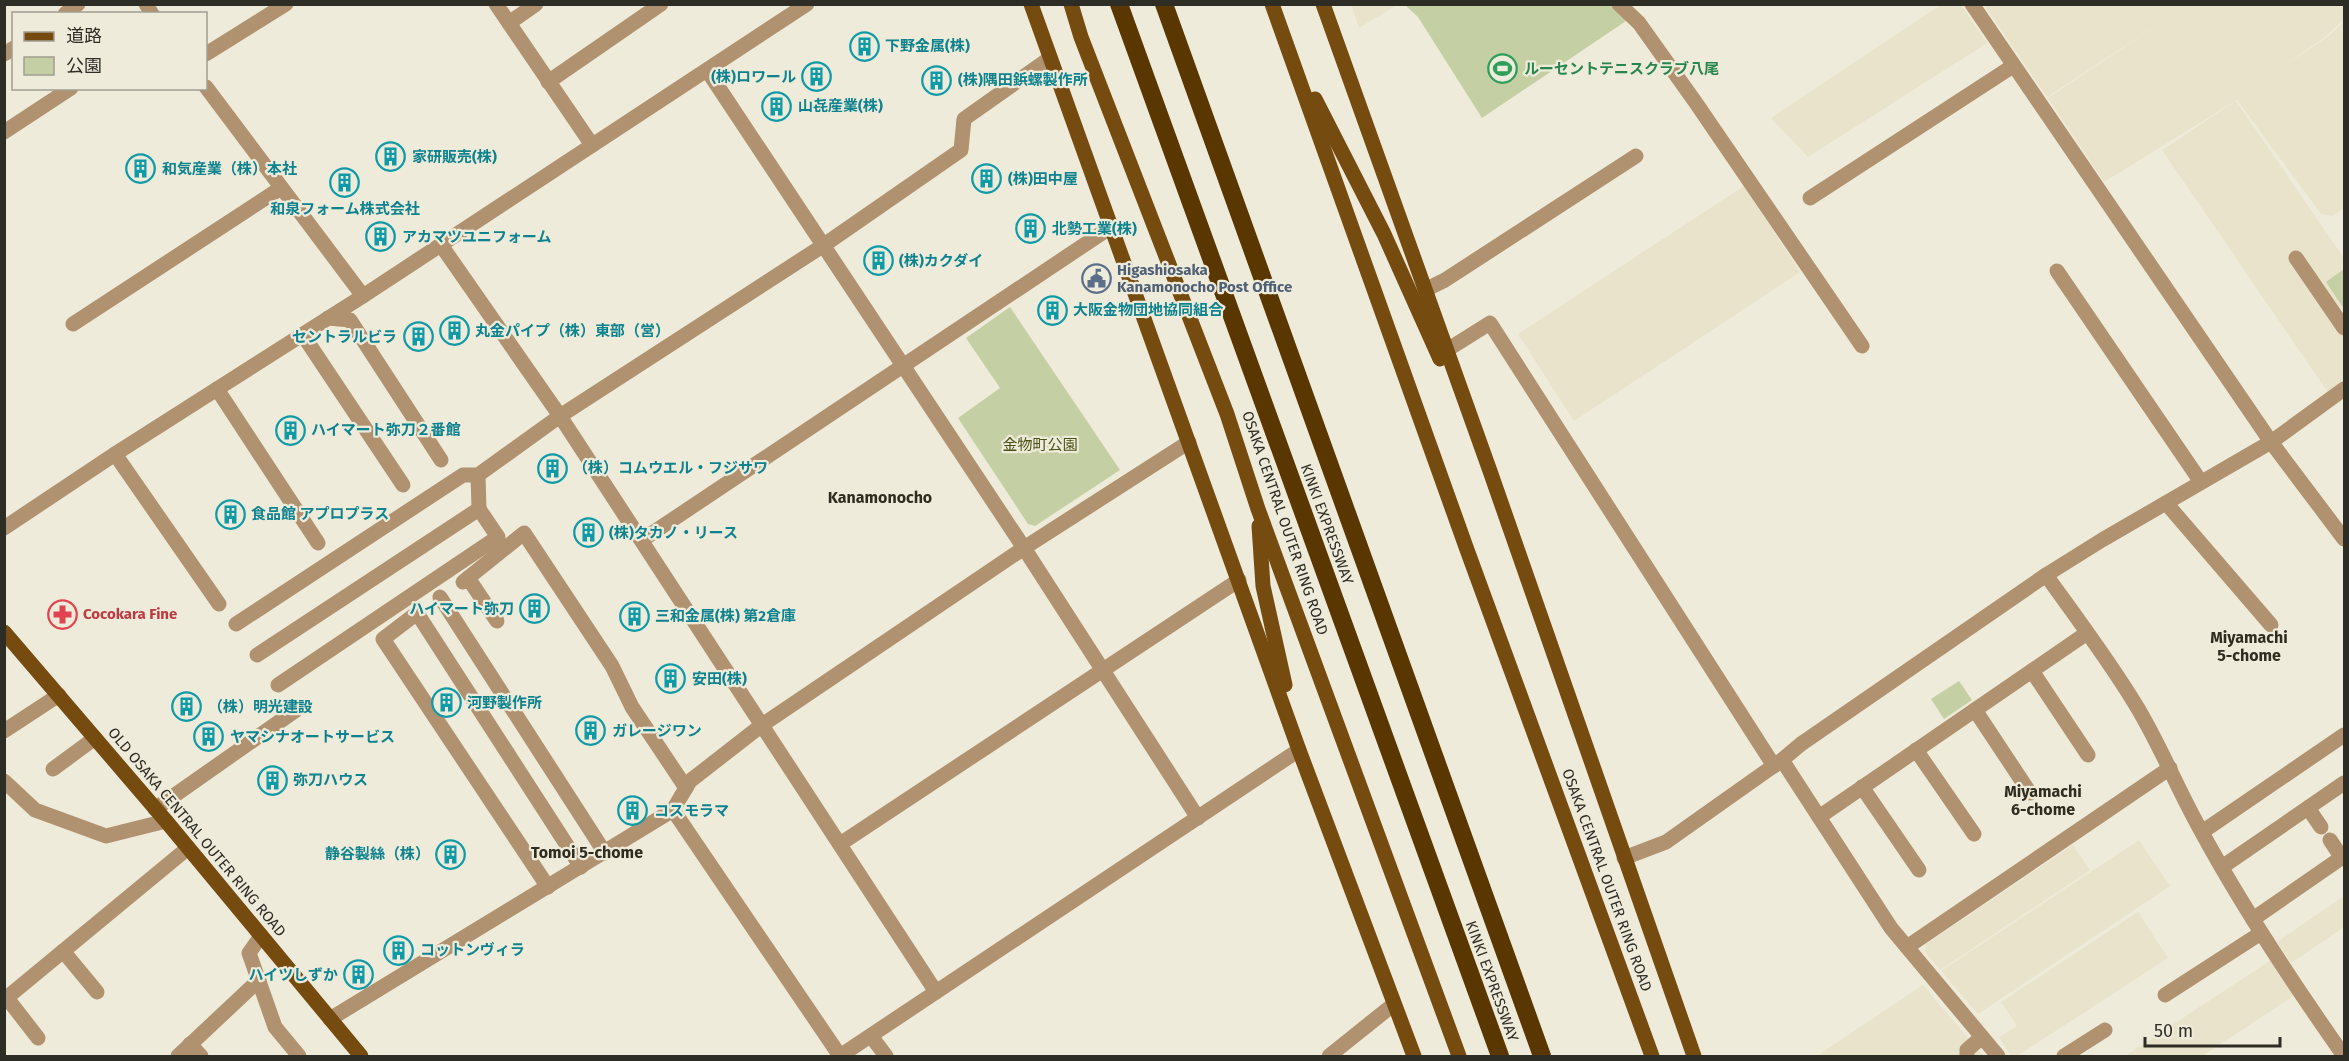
<svg xmlns="http://www.w3.org/2000/svg" width="2349" height="1061" font-family="'Fira Sans','Noto Sans JP',sans-serif">
<style>
.built{fill:#e8e3ca}
.green{fill:#c5cfa4}
.lines{fill:none;stroke-linecap:round;stroke-linejoin:round}
.minor{stroke:#b19270;stroke-width:15}
.major{stroke:#764b0f;stroke-width:15}
.highway{stroke:#5a3600;stroke-width:18}
.labels{text-anchor:middle;dominant-baseline:central;stroke-width:4.5;stroke-linejoin:round;paint-order:stroke}
.culture-label{font-size:15px;font-weight:bold;fill:#0d838f;stroke:#efebda;text-anchor:start}
.leisure-label{font-size:15px;font-weight:bold;fill:#27864d;stroke:#efebda;text-anchor:start}
.service-label{font-size:15px;font-weight:bold;fill:#4e5e75;stroke:#efebda;text-anchor:start}
.park-label{font-size:15px;fill:#485216;stroke:#efebda}
.street-label{font-size:15px;fill:#2d2c25;stroke:#efebda}
.health-label{font-size:15px;font-weight:bold;fill:#be3a42;stroke:#efebda;text-anchor:start}
.neighbourhood-label{font-size:16px;font-weight:bold;fill:#302d20;stroke:#efebda}
</style>
<rect width="100%" height="100%" fill="#efebda"/>
<!-- built -->
<g class="built">
<path d="M 1351,4 L 1397,4 L 1397,5 L 1359,28 Z"/>
<path d="M 1942,4 L 1961,5 L 1987,43 L 1808,157 L 1771,118 Z"/>
<path d="M 1984,5 L 2344,5 L 2344,19 L 2326,36 L 2281,68 L 2327,37 L 2344,22 L 2344,208 L 2333,216 L 2321,214 L 2237,100 L 2104,182 L 2048,98 L 2179,11 L 2047,97 Z"/>
<path d="M 2236,101 L 2344,258 L 2344,383 L 2329,394 L 2162,150 Z"/>
<path d="M 1744,186 L 1800,272 L 1574,421 L 1518,334 Z"/>
<path d="M 2139,840 L 2170,886 L 1978,1014 L 1941,971 Z"/>
<path d="M 2073,845 L 2090,870 L 1940,970 L 1925,952 L 1926,944 Z"/>
<path d="M 2344,896 L 2344,927 L 2291,963 L 2277,942 Z"/>
<path d="M 2138,912 L 2168,958 L 2017,1056 L 2011,1056 L 1999,1037 L 2017,1026 L 2001,1002 Z"/>
<path d="M 2271,960 L 2295,995 L 2202,1056 L 2125,1056 Z"/>
<path d="M 1923,985 L 1983,1056 L 1817,1056 Z"/>
</g>
<!-- green -->
<g class="green">
<path d="M 1405,5 L 1619,5 L 1629,19 L 1482,118 L 1418,17 Z"/>
<path d="M 2344,269 L 2344,309 L 2326,282 Z"/>
<path d="M 1010,307 L 1120,470 L 1035,526 L 1028,524 L 958,418 L 1000,388 L 966,338 Z"/>
<path d="M 1959,681 L 1972,700 L 1944,719 L 1931,699 Z"/>
</g>
<g class="lines">
<!-- minor -->
<g class="minor">
<path d="M 146,4 L 152,14"/>
<path d="M 496,4 L 592,145"/>
<path d="M 1619,4 L 1639,23 L 1696,103 L 1862,346"/>
<path d="M 1972,4 L 2271,442 L 2344,539"/>
<path d="M 65,14 L 78,4"/>
<path d="M 509,23 L 536,4"/>
<path d="M 4,54 L 14,48"/>
<path d="M 206,54 L 286,4"/>
<path d="M 707,70 L 1024,548 L 1198,818"/>
<path d="M 548,82 L 661,4"/>
<path d="M 206,87 L 363,296"/>
<path d="M 4,132 L 71,88"/>
<path d="M 1810,198 L 2013,66"/>
<path d="M 441,245 L 560,416 L 936,992"/>
<path d="M 2296,258 L 2344,328"/>
<path d="M 2057,271 L 2201,482"/>
<path d="M 1425,290 L 1445,280 L 1636,156"/>
<path d="M 328,318 L 350,320 L 441,460"/>
<path d="M 73,324 L 281,188"/>
<path d="M 303,335 L 403,485"/>
<path d="M 1447,350 L 1490,323 L 1774,766"/>
<path d="M 217,389 L 318,543"/>
<path d="M 115,454 L 219,604"/>
<path d="M 478,475 L 479,509"/>
<path d="M 2166,503 L 2271,625"/>
<path d="M 4,528 L 115,454 L 363,296 L 807,4"/>
<path d="M 642,540 L 1111,227"/>
<path d="M 2046,575 C 2076,617 2107,658 2134,702 C 2159,742 2176,786 2199,827 C 2242,907 2292,982 2344,1056"/>
<path d="M 468,578 L 497,621"/>
<path d="M 463,582 L 524,533 L 612,666 L 632,707 L 686,788"/>
<path d="M 440,597 L 605,853"/>
<path d="M 236,624 L 463,475 L 478,475 L 560,416 L 824,245 L 961,150 L 964,119 L 1050,58"/>
<path d="M 257,655 L 479,509 L 498,537 L 278,685"/>
<path d="M 2032,671 L 2088,755"/>
<path d="M 1975,710 L 2030,793"/>
<path d="M 4,731 L 59,695"/>
<path d="M 1916,750 L 1974,834"/>
<path d="M 1782,760 L 1891,928 L 1998,1056"/>
<path d="M 53,769 L 95,738"/>
<path d="M 4,781 L 35,810 L 106,836 L 166,821"/>
<path d="M 1862,787 L 1919,870"/>
<path d="M 2308,808 L 2321,827"/>
<path d="M 155,809 L 296,710"/>
<path d="M 673,810 L 840,1056"/>
<path d="M 1819,817 L 2087,633"/>
<path d="M 2202,832 L 2344,735"/>
<path d="M 2330,840 L 2342,858"/>
<path d="M 840,844 L 1239,580"/>
<path d="M 1624,858 L 1666,842 L 1782,760 L 1801,744 L 2046,575 L 2102,540 L 2271,442 L 2344,389"/>
<path d="M 2222,867 L 2344,783"/>
<path d="M 548,887 L 383,639 L 417,613 L 581,867"/>
<path d="M 2253,919 L 2344,856"/>
<path d="M 261,936 L 249,953 L 275,1027 L 299,1056"/>
<path d="M 1907,947 L 2170,768"/>
<path d="M 63,951 L 97,992"/>
<path d="M 2165,995 L 2261,933"/>
<path d="M 7,998 L 38,1038"/>
<path d="M 4,1000 L 188,848"/>
<path d="M 330,1019 L 673,810 L 690,781 L 762,725 L 1024,548 L 1189,442"/>
<path d="M 871,1036 L 886,1056"/>
<path d="M 190,1044 L 201,1056"/>
<path d="M 178,1056 L 259,980"/>
<path d="M 840,1056 L 1299,750"/>
<path d="M 1329,1056 L 1394,1004"/>
<path d="M 1967,1056 L 1967,1050 L 1982,1037"/>
<path d="M 2064,1056 L 2105,1030"/>
</g>
<!-- major -->
<g class="major">
<path d="M 1031,4 L 1299,750 L 1414,1056"/>
<path d="M 1071,4 L 1081,37 L 1227,414 L 1258,509 L 1459,1056"/>
<path d="M 1272,4 L 1466,547 L 1652,1056"/>
<path d="M 1323,4 L 1490,471 L 1694,1056"/>
<path d="M 1315,99 L 1384,234 L 1440,359"/>
<path d="M 1259,526 L 1263,586 L 1285,685"/>
<path d="M 4,632 L 166,821 L 361,1056"/>
</g>
<!-- highway -->
<g class="highway">
<path d="M 1119,4 L 1500,1056"/>
<path d="M 1164,4 L 1542,1056"/>
</g>
</g>
<!-- icons -->
<defs>
<symbol id="building-ring" viewBox="-11 -11 22 22"><circle r="9.5" fill="#efebda" stroke="#0f9aa8" stroke-width="1.5"/><path d="M-4-6H4V6H1V3H-1V6H-4ZM-2.5-4.3h1.7v1.8h-1.7ZM.8-4.3h1.7v1.8H.8ZM-2.5-1h1.7V.8h-1.7ZM.8-1h1.7V.8H.8Z" fill="#0f9aa8"/></symbol>
<symbol id="stadium-ring" viewBox="-11 -11 22 22"><circle r="9.5" fill="#efebda" stroke="#2e9e5b" stroke-width="1.5"/><path d="M0-5a6.5 5 0 1 0 0 10a6.5 5 0 1 0 0-10ZM-3.5-1.8h7v3.6h-7Z" fill="#2e9e5b"/></symbol>
<symbol id="civic-ring" viewBox="-11 -11 22 22"><circle r="9.5" fill="#efebda" stroke="#5c6f8a" stroke-width="1.5"/><path d="M-.6-6.5H3V-4.5H.6V-3L4-1V1h2V6H-6V1h2V-1L-.6-3ZM-1.2 2.5V6h2.4V2.5Z" fill="#5c6f8a"/></symbol>
<symbol id="pharmacy-ring" viewBox="-11 -11 22 22"><circle r="9.5" fill="#efebda" stroke="#e0444e" stroke-width="1.5"/><path d="M-2-6h4v4h4v4h-4v4h-4v-4h-4v-4h4Z" fill="#e0444e"/></symbol>
</defs>
<g fill-rule="evenodd">
<use href="#building-ring" x="848" y="30" width="33" height="33"/>
<use href="#stadium-ring" x="1486" y="52" width="33" height="33"/>
<use href="#building-ring" x="800" y="60" width="33" height="33"/>
<use href="#building-ring" x="920" y="64" width="33" height="33"/>
<use href="#building-ring" x="760" y="90" width="33" height="33"/>
<use href="#building-ring" x="374" y="140" width="33" height="33"/>
<use href="#building-ring" x="124" y="152" width="33" height="33"/>
<use href="#building-ring" x="970" y="162" width="33" height="33"/>
<use href="#building-ring" x="328" y="166" width="33" height="33"/>
<use href="#building-ring" x="1014" y="212" width="33" height="33"/>
<use href="#building-ring" x="364" y="220" width="33" height="33"/>
<use href="#building-ring" x="862" y="244" width="33" height="33"/>
<use href="#civic-ring" x="1080" y="262" width="33" height="33"/>
<use href="#building-ring" x="1036" y="294" width="33" height="33"/>
<use href="#building-ring" x="438" y="314" width="33" height="33"/>
<use href="#building-ring" x="402" y="320" width="33" height="33"/>
<use href="#building-ring" x="274" y="414" width="33" height="33"/>
<use href="#building-ring" x="536" y="452" width="33" height="33"/>
<use href="#building-ring" x="214" y="498" width="33" height="33"/>
<use href="#building-ring" x="572" y="516" width="33" height="33"/>
<use href="#building-ring" x="518" y="592" width="33" height="33"/>
<use href="#pharmacy-ring" x="46" y="598" width="33" height="33"/>
<use href="#building-ring" x="618" y="600" width="33" height="33"/>
<use href="#building-ring" x="654" y="662" width="33" height="33"/>
<use href="#building-ring" x="430" y="686" width="33" height="33"/>
<use href="#building-ring" x="170" y="690" width="33" height="33"/>
<use href="#building-ring" x="574" y="714" width="33" height="33"/>
<use href="#building-ring" x="192" y="720" width="33" height="33"/>
<use href="#building-ring" x="256" y="764" width="33" height="33"/>
<use href="#building-ring" x="616" y="794" width="33" height="33"/>
<use href="#building-ring" x="434" y="838" width="33" height="33"/>
<use href="#building-ring" x="382" y="934" width="33" height="33"/>
<use href="#building-ring" x="342" y="958" width="33" height="33"/>
</g>
<g class="labels">
<!-- culture labels -->
<g class="culture-label">
<text x="885" y="46">下野金属(株)</text>
<text x="796" y="77" text-anchor="end">(株)ロワール</text>
<text x="958" y="80">(株)隅田鋲螺製作所</text>
<text x="798" y="106">山㐂産業(株)</text>
<text x="412" y="157">家研販売(株)</text>
<text x="162" y="169">和気産業（株）本社</text>
<text x="1008" y="179">(株)田中屋</text>
<text x="345" y="209" text-anchor="middle">和泉フォーム株式会社</text>
<text x="1052" y="229">北勢工業(株)</text>
<text x="402" y="237">アカマツユニフォーム</text>
<text x="899" y="261">(株)カクダイ</text>
<text x="1073" y="310">大阪金物団地協同組合</text>
<text x="475" y="331">丸金パイプ（株）東部（営）</text>
<text x="397" y="337" text-anchor="end">セントラルビラ</text>
<text x="311" y="430">ハイマート弥刀２番館</text>
<text x="573" y="468">（株）コムウエル・フジサワ</text>
<text x="251" y="514">食品館 アプロプラス</text>
<text x="609" y="533">(株)タカノ・リース</text>
<text x="514" y="609" text-anchor="end">ハイマート弥刀</text>
<text x="655" y="616">三和金属(株) 第2倉庫</text>
<text x="692" y="679">安田(株)</text>
<text x="467" y="703">河野製作所</text>
<text x="208" y="707">（株）明光建設</text>
<text x="612" y="731">ガレージワン</text>
<text x="230" y="737">ヤマシナオートサービス</text>
<text x="293" y="780">弥刀ハウス</text>
<text x="654" y="811">コスモラマ</text>
<text x="430" y="854" text-anchor="end">静谷製絲（株）</text>
<text x="420" y="950">コットンヴィラ</text>
<text x="338" y="975" text-anchor="end">ハイツしずか</text>
</g>
<!-- leisure labels -->
<g class="leisure-label">
<text x="1524" y="69">ルーセントテニスクラブ八尾</text>
</g>
<!-- service labels -->
<g class="service-label">
<text x="1117" y="270">Higashiosaka<tspan x="1117" dy="17">Kanamonocho Post Office</tspan></text>
</g>
<!-- park labels -->
<g class="park-label">
<text x="1040" y="445">金物町公園</text>
</g>
<!-- street labels -->
<g class="street-label">
<text transform="translate(1285 523) rotate(71)">OSAKA CENTRAL OUTER RING ROAD</text>
<text transform="translate(1327 524) rotate(70)">KINKI EXPRESSWAY</text>
<text transform="translate(197 832) rotate(50)">OLD OSAKA CENTRAL OUTER RING ROAD</text>
<text transform="translate(1607 880) rotate(70)">OSAKA CENTRAL OUTER RING ROAD</text>
<text transform="translate(1492 981) rotate(70)">KINKI EXPRESSWAY</text>
</g>
<!-- health labels -->
<g class="health-label">
<text x="83" y="614">Cocokara Fine</text>
</g>
<!-- neighbourhood labels -->
<g class="neighbourhood-label">
<text x="880" y="497">Kanamonocho</text>
<text x="2249" y="637">Miyamachi<tspan x="2249" dy="18">5-chome</tspan></text>
<text x="2043" y="791">Miyamachi<tspan x="2043" dy="18">6-chome</tspan></text>
<text x="587" y="852">Tomoi 5-chome</text>
</g>
</g>
<!-- border -->
<rect width="2349" height="1061" fill="none" stroke="#2d2c25" stroke-width="12"/>
<!-- legend -->
<rect x="12" y="12" width="195" height="78" fill="#efebda" stroke="#a19f92" stroke-width="1.5"/>
<rect x="24" y="32" width="30" height="9" fill="#764b0f" stroke="#a19f92" stroke-width="1.5"/>
<text x="66" y="42" font-size="18" fill="#2d2c25">道路</text>
<rect x="24" y="57" width="30" height="18" fill="#c5cfa4" stroke="#a19f92" stroke-width="1.5"/>
<text x="66" y="72" font-size="18" fill="#2d2c25">公園</text>
<!-- scale -->
<path d="M2145 1037v9h135v-9" fill="none" stroke="#2d2c25" stroke-width="3"/>
<text x="2154" y="1037" font-size="18" fill="#2d2c25" stroke="#efebda" stroke-width="4.5" paint-order="stroke">50 m</text>
</svg>
